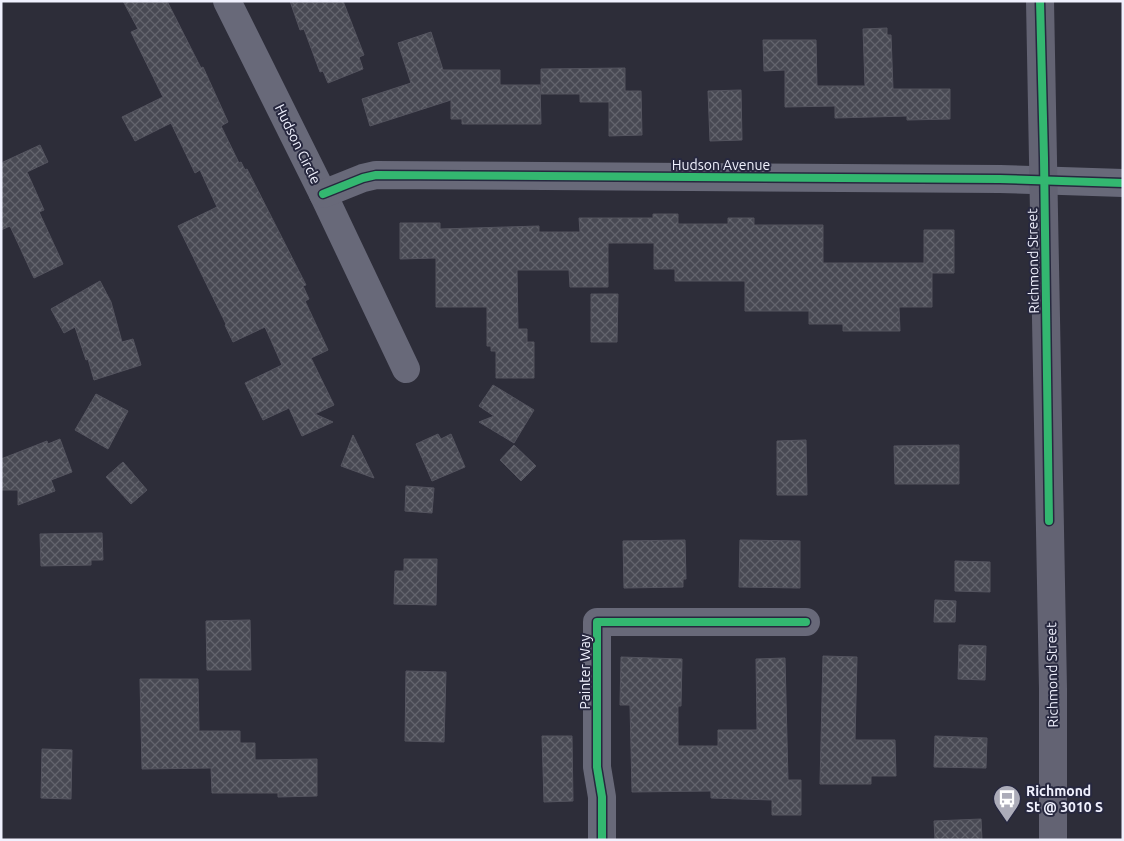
<svg xmlns="http://www.w3.org/2000/svg" width="1124" height="841" font-family="Ubuntu,sans-serif">
<style>
.building{fill:url(#building-cross-hatch);stroke:#54545f}
.lines{fill:none;stroke-linecap:round;stroke-linejoin:round}
.street{stroke:#686979;stroke-width:28}
.secondary{stroke:#636373;stroke-width:28}
.cycleway-casing{stroke:#27283f;stroke-width:11}
.cycleway{stroke:#33b770;stroke-width:8}
.labels{text-anchor:middle;dominant-baseline:central;stroke-width:4;stroke-linejoin:round;paint-order:stroke}
.street-label{font-size:14px;fill:#f0f1fe;stroke:#27283f}
.poi-label{font-size:14px;font-weight:bold;fill:#f0f1fe;stroke:#27283f;text-anchor:start}
</style>
<defs>
<pattern id="building-cross-hatch" width="8" height="8" patternUnits="userSpaceOnUse" patternTransform="scale(1.25)"><rect width="8" height="8" fill="#484953"/><path d="M0 0l8 8M0 8l8-8" fill="none" stroke="#63646d"/></pattern>
</defs>
<rect width="100%" height="100%" fill="#2d2d39"/>
<!-- building -->
<g class="building">
<path d="M 123,1 L 167,1 L 201,68 L 203,67 L 228,122 L 221,126 L 239,163 L 241,162 L 245,170 L 247,169 L 306,285 L 303,286 L 309,299 L 305,301 L 328,350 L 311,358 L 334,405 L 315,414 L 333,422 L 302,436 L 289,408 L 263,420 L 245,383 L 282,365 L 265,327 L 233,342 L 225,325 L 226,324 L 178,226 L 217,207 L 200,170 L 195,173 L 171,123 L 135,141 L 122,117 L 163,97 L 131,32 L 138,29 Z"/>
<path d="M 290,1 L 343,1 L 364,55 L 359,57 L 363,69 L 328,83 L 323,71 L 320,72 L 304,29 L 300,30 Z"/>
<path d="M 887,28 L 887,35 L 891,35 L 893,89 L 950,89 L 950,119 L 907,120 L 907,116 L 835,118 L 835,106 L 785,107 L 785,70 L 764,71 L 763,40 L 816,40 L 817,86 L 865,86 L 863,29 Z"/>
<path d="M 431,32 L 443,70 L 500,70 L 500,85 L 540,85 L 541,124 L 462,124 L 462,119 L 451,119 L 451,100 L 370,126 L 362,99 L 411,83 L 398,43 Z"/>
<path d="M 625,68 L 625,91 L 641,91 L 642,135 L 609,136 L 609,102 L 580,102 L 580,94 L 541,94 L 541,69 Z"/>
<path d="M 741,90 L 742,140 L 710,141 L 708,91 Z"/>
<path d="M 40,145 L 48,162 L 27,172 L 44,210 L 39,212 L 63,264 L 34,278 L 10,226 L 1,230 L 1,163 Z"/>
<path d="M 653,214 L 678,214 L 678,224 L 728,224 L 728,218 L 754,218 L 754,225 L 823,225 L 823,263 L 924,263 L 924,230 L 954,230 L 954,273 L 932,273 L 932,307 L 899,307 L 900,331 L 843,331 L 843,324 L 809,324 L 809,311 L 745,311 L 745,281 L 675,281 L 675,269 L 654,269 L 654,243 L 608,243 L 608,287 L 570,287 L 569,270 L 517,270 L 518,329 L 527,329 L 527,342 L 534,342 L 534,378 L 496,378 L 496,351 L 491,351 L 491,346 L 487,346 L 487,307 L 436,307 L 436,258 L 400,259 L 400,223 L 440,223 L 440,229 L 539,226 L 539,232 L 580,232 L 579,218 L 653,218 Z"/>
<path d="M 100,281 L 111,302 L 122,342 L 133,339 L 141,365 L 94,380 L 88,359 L 86,360 L 75,327 L 64,333 L 51,309 Z"/>
<path d="M 591,294 L 618,294 L 617,342 L 591,342 Z"/>
<path d="M 493,385 L 534,410 L 514,443 L 479,422 L 494,416 L 479,406 Z"/>
<path d="M 96,394 L 128,411 L 108,449 L 75,430 Z"/>
<path d="M 438,434 L 441,439 L 451,434 L 465,467 L 432,481 L 416,444 Z"/>
<path d="M 353,435 L 374,478 L 341,466 Z"/>
<path d="M 60,439 L 72,472 L 51,480 L 55,491 L 18,505 L 18,490 L 1,490 L 1,459 L 47,441 L 48,444 Z"/>
<path d="M 806,440 L 807,495 L 777,495 L 777,441 Z"/>
<path d="M 514,445 L 536,466 L 521,481 L 500,460 Z"/>
<path d="M 959,445 L 959,484 L 895,484 L 894,446 Z"/>
<path d="M 123,462 L 147,490 L 131,504 L 106,477 Z"/>
<path d="M 406,486 L 434,488 L 432,513 L 405,511 Z"/>
<path d="M 102,533 L 103,560 L 91,560 L 91,565 L 41,566 L 40,534 Z"/>
<path d="M 685,540 L 686,579 L 683,579 L 683,587 L 624,588 L 623,541 Z"/>
<path d="M 740,540 L 800,541 L 800,588 L 739,587 Z"/>
<path d="M 404,559 L 437,559 L 436,605 L 394,604 L 395,571 L 404,571 Z"/>
<path d="M 955,561 L 990,562 L 990,592 L 955,591 Z"/>
<path d="M 935,600 L 956,601 L 955,622 L 934,622 Z"/>
<path d="M 250,620 L 251,670 L 207,670 L 206,621 Z"/>
<path d="M 959,645 L 986,646 L 985,680 L 958,679 Z"/>
<path d="M 823,656 L 857,657 L 855,740 L 895,740 L 896,776 L 871,776 L 871,784 L 820,784 Z"/>
<path d="M 621,657 L 682,659 L 681,706 L 678,706 L 678,746 L 718,746 L 718,730 L 757,730 L 756,659 L 785,658 L 788,780 L 801,780 L 801,815 L 772,815 L 772,800 L 711,798 L 711,791 L 632,792 L 630,705 L 620,705 Z"/>
<path d="M 406,671 L 446,672 L 444,742 L 405,741 Z"/>
<path d="M 140,679 L 198,679 L 199,731 L 240,731 L 240,743 L 255,743 L 255,760 L 317,759 L 317,796 L 278,797 L 278,793 L 212,793 L 211,768 L 142,769 Z"/>
<path d="M 542,736 L 572,736 L 573,801 L 544,802 Z"/>
<path d="M 935,736 L 987,738 L 986,768 L 934,767 Z"/>
<path d="M 42,749 L 72,750 L 71,799 L 41,798 Z"/>
<path d="M 981,819 L 982,840 L 935,840 L 934,821 Z"/>
</g>
<g class="lines">
<!-- street -->
<g class="street">
<path d="M 227,1 L 323,194 L 406,369"/>
<path d="M 323,194 L 363,178 L 376,175 L 1000,179 L 1123,183"/>
<path d="M 602,840 L 602,797 L 597,767 L 597,622 L 806,622"/>
</g>
<!-- secondary -->
<path class="secondary" d="M 1040,1 L 1053,689 L 1053,840"/>
<defs>
<g id="cycleway">
<path d="M 1040,1 L 1044,158 L 1049,521"/>
<path d="M 323,194 L 363,178 L 376,175 L 1000,179 L 1123,183"/>
<path d="M 602,840 L 602,797 L 597,767 L 597,622 L 806,622"/>
</g>
</defs>
<!-- cycleway casing -->
<use href="#cycleway" class="cycleway-casing"/>
<!-- cycleway -->
<use href="#cycleway" class="cycleway"/>
</g>
<!-- icons -->
<defs>
<symbol id="bus-pin" viewBox="-11 -11 22 30"><path d="M0 17L-7.5 6A9.5 9.5 0 1 1 7.5 6Z" fill="#acacb9" stroke="#27283f"/><path d="M-5-6H5V4H4V6H2V4H-2V6H-4V4H-5ZM-3.5-4V0h7V-4ZM-3.5 1.2v1.5H-2V1.2ZM2 1.2v1.5H3.5V1.2Z" fill="#fff"/></symbol>
</defs>
<g fill-rule="evenodd">
<use href="#bus-pin" x="991" y="783" width="32" height="43"/>
</g>
<g class="labels">
<!-- street labels -->
<g class="street-label">
<text transform="translate(298 144) rotate(64)">Hudson Circle</text>
<text x="721" y="165">Hudson Avenue</text>
<text transform="translate(1033 261) rotate(-91)">Richmond Street</text>
<text transform="translate(585 672) rotate(-90)">Painter Way</text>
<text transform="translate(1052 675) rotate(-91)">Richmond Street</text>
</g>
<!-- poi labels -->
<g class="poi-label">
<text x="1026" y="791">Richmond<tspan x="1026" dy="16">St @ 3010 S</tspan></text>
</g>
</g>
<!-- border -->
<rect width="1124" height="841" fill="none" stroke="#f0f1fe" stroke-width="5"/>
</svg>
